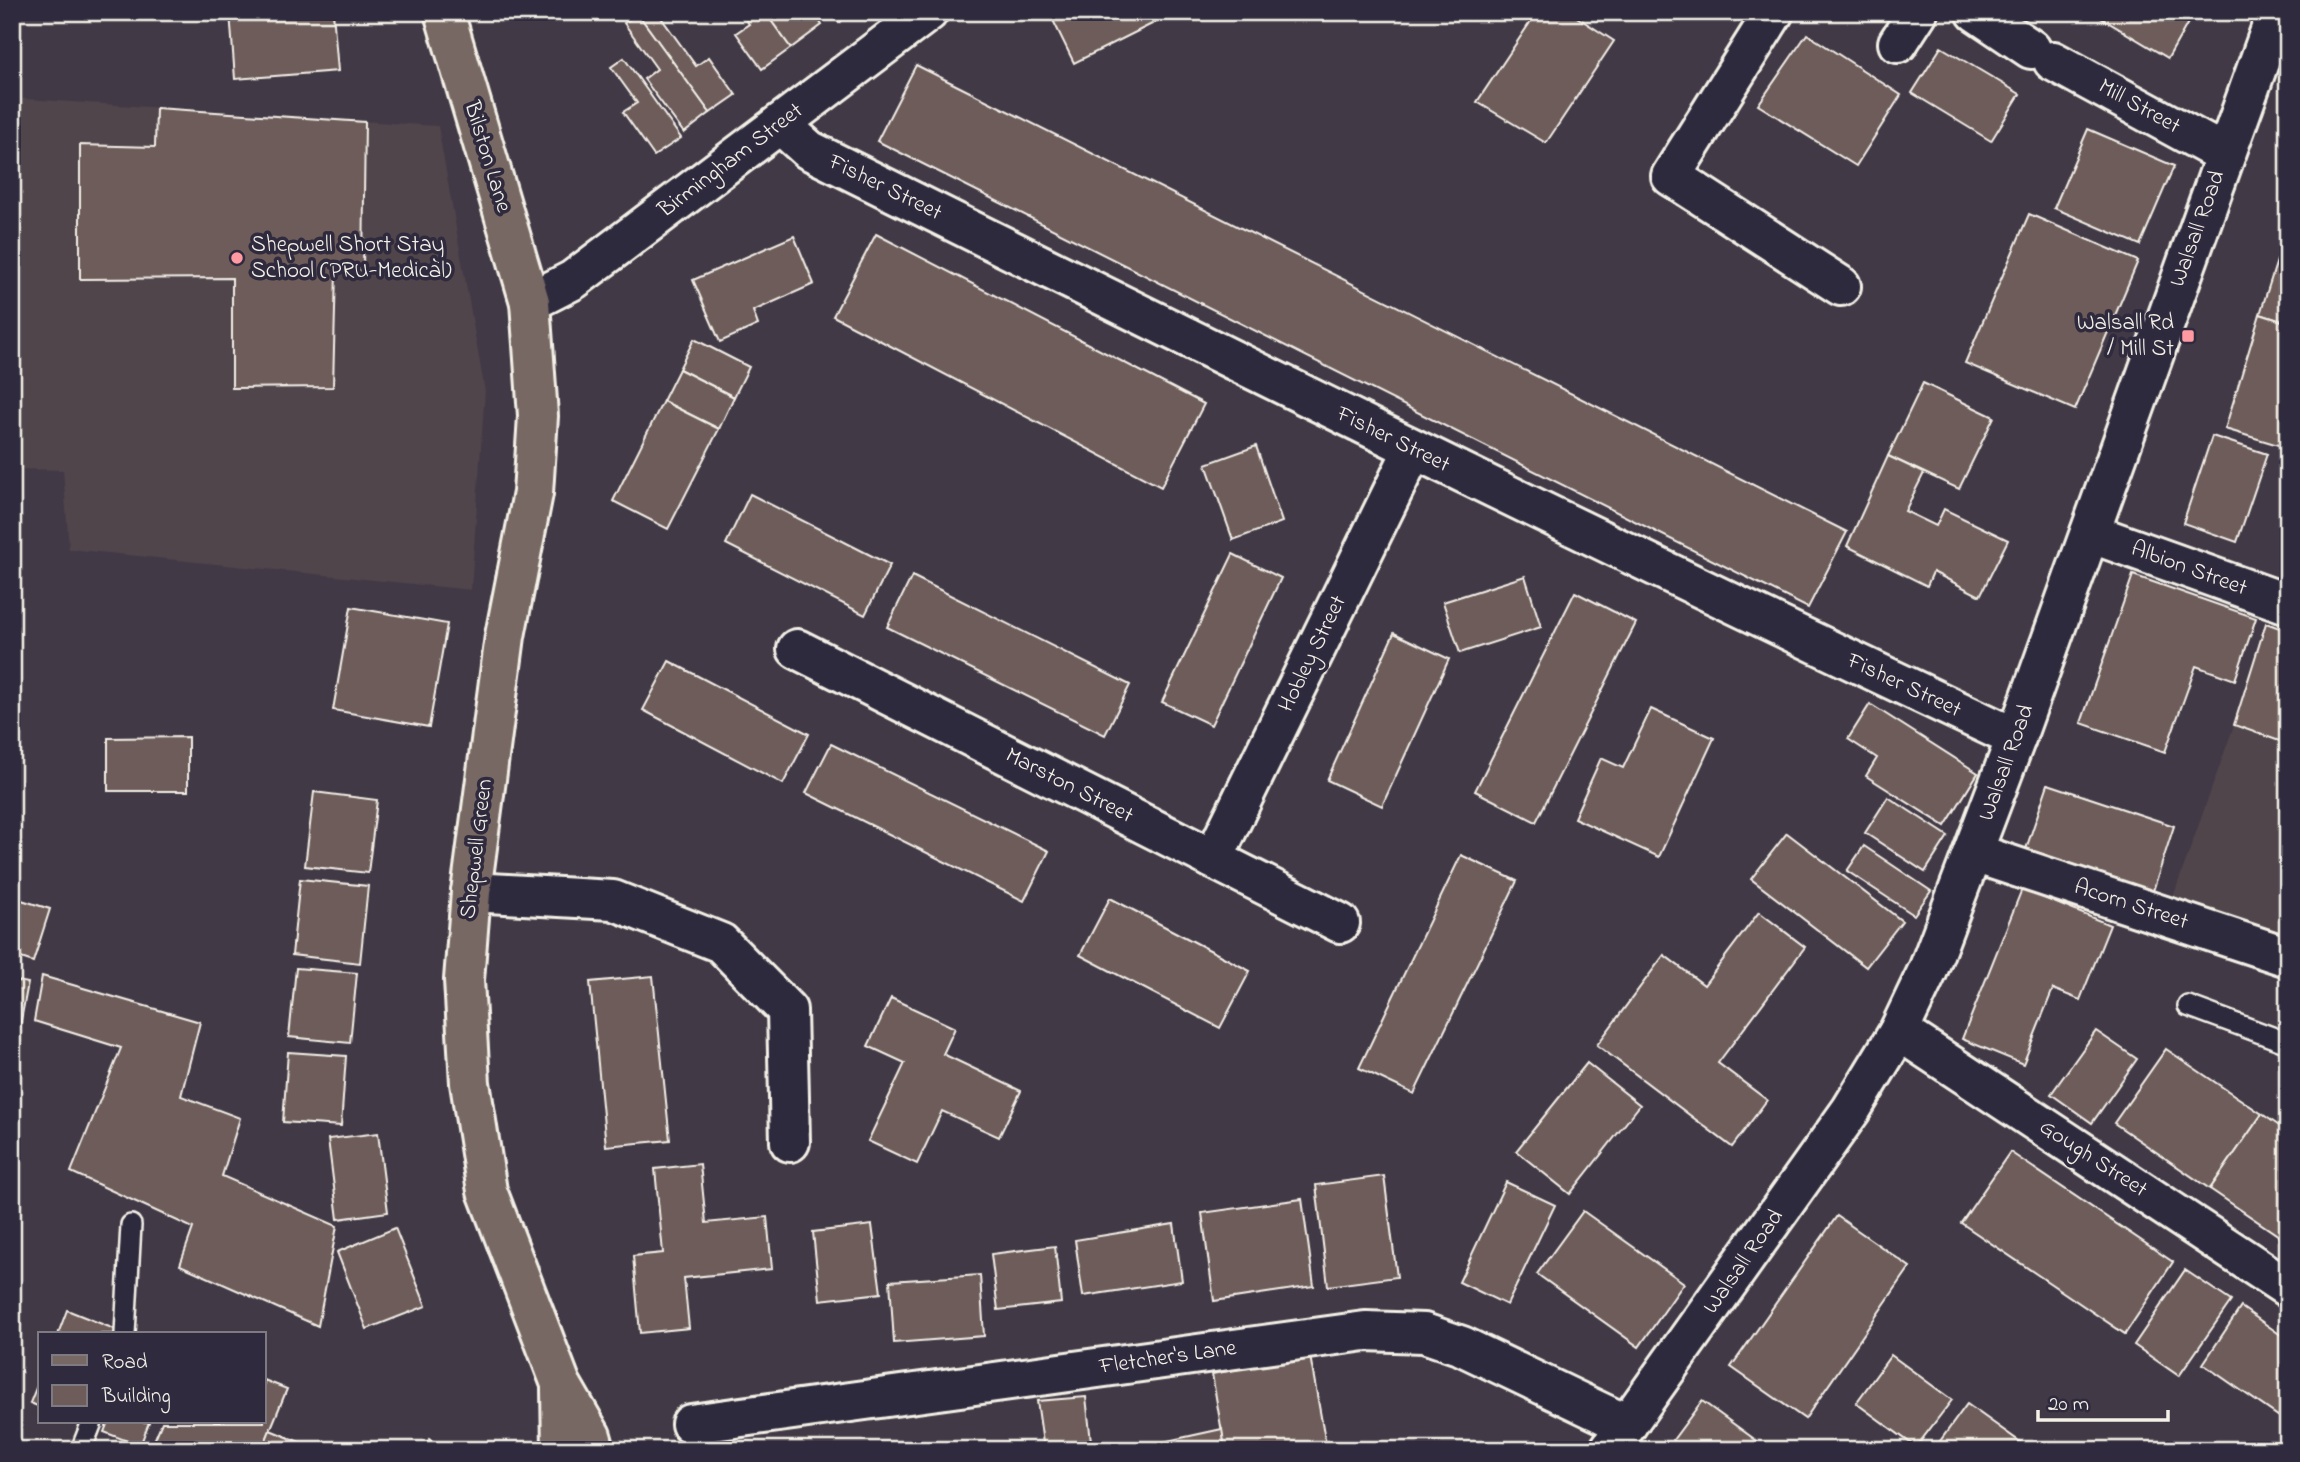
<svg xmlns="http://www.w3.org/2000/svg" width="2300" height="1462" font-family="'Indie Flower',sans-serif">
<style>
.built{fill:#4f444c}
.building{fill:#6d5c5a;stroke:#f4f1e8;stroke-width:2}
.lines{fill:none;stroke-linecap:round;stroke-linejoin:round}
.service-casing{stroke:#f4f1e8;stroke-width:24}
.minor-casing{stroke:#f4f1e8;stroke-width:44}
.tertiary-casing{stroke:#f4f1e8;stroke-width:44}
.secondary-casing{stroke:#f4f1e8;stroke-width:44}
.primary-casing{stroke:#f4f1e8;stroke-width:44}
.service{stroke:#2f2a3d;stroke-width:19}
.minor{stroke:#2f2a3d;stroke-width:38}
.tertiary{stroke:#2f2a3d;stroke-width:38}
.secondary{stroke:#2f2a3d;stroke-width:38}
.primary{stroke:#776864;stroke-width:38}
.poi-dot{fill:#ff9aa2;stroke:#2f2a3d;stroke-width:2.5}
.labels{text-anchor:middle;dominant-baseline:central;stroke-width:7;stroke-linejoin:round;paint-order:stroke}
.street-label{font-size:23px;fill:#f4f1e8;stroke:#2f2a3d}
.poi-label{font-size:23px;fill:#f4f1e8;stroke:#2f2a3d;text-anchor:start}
</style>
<rect width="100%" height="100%" fill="#423946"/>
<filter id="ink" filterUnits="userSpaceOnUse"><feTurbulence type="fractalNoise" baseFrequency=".0143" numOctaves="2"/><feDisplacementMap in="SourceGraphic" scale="14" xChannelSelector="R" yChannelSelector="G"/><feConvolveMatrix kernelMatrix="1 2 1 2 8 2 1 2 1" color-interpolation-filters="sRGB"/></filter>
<g filter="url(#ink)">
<!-- built -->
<g class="built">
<path d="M 12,98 L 438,126 L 485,391 L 471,590 L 69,549 L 63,470 L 12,469 Z"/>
<path d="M 2266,623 L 2288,631 L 2288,938 L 2173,897 L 2234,725 Z"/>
</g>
<!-- building -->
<g class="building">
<path d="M 230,12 L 333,12 L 338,71 L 235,79 Z"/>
<path d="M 640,12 L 657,12 L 696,66 L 709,57 L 736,95 L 710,113 L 638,14 Z"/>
<path d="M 740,12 L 765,12 L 791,48 L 762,69 L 736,33 L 749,24 Z"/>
<path d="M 765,12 L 813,12 L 822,25 L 791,48 Z"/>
<path d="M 830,12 L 852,12 L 839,23 Z"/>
<path d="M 1049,12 L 1176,12 L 1074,63 Z"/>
<path d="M 1537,12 L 1569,12 L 1614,41 L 1546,143 L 1477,102 Z"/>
<path d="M 2091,12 L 2194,12 L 2168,58 Z"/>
<path d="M 638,14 L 710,113 L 684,133 L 644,79 L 657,69 L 624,23 Z"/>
<path d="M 1807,34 L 1901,95 L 1856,166 L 1758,105 Z"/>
<path d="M 1941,47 L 2020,94 L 1991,141 L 1912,93 Z"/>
<path d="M 624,58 L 681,138 L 654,156 L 623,112 L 637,103 L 611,67 Z"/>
<path d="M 916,65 L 1847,532 L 1808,608 L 877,141 Z"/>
<path d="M 156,108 L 365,122 L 363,270 L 336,271 L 333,387 L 232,388 L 232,278 L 80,279 L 80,145 L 155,147 Z"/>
<path d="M 2088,129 L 2174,166 L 2140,245 L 2054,208 Z"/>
<path d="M 2029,214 L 2138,261 L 2075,410 L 1965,363 Z"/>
<path d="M 2288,226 L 2288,323 L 2260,314 Z"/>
<path d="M 876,234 L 1204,404 L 1161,487 L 833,316 Z"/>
<path d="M 794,236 L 814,284 L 753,311 L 758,325 L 720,342 L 693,280 Z"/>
<path d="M 2260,314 L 2288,323 L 2288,448 L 2225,429 Z"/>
<path d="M 694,339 L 749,367 L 734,397 L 679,369 Z"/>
<path d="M 679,369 L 734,397 L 719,429 L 663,401 Z"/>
<path d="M 1923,383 L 1994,417 L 1959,489 L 1888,456 Z"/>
<path d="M 663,401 L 719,429 L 668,529 L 613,501 Z"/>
<path d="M 2212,436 L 2267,454 L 2237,542 L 2183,523 Z"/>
<path d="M 1256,446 L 1282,522 L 1233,540 L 1206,464 Z"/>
<path d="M 1888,456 L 1924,473 L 1905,511 L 1936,526 L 1944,509 L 2008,540 L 1980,596 L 1933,572 L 1927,586 L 1847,546 Z"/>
<path d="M 750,494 L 890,565 L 865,615 L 726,544 Z"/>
<path d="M 1233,554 L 1281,578 L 1211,725 L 1162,702 Z"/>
<path d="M 2133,575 L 2256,618 L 2235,680 L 2196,666 L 2165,752 L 2081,723 Z"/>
<path d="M 912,576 L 1130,685 L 1105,735 L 887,627 Z"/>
<path d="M 1525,576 L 1541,627 L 1460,653 L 1443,602 Z"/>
<path d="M 1575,592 L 1636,623 L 1536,822 L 1475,791 Z"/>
<path d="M 351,607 L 447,624 L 429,727 L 333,710 Z"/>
<path d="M 2266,623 L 2288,631 L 2288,744 L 2234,725 Z"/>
<path d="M 1394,633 L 1449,659 L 1382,806 L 1327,780 Z"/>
<path d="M 669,661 L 809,734 L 783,784 L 643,710 Z"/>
<path d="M 1870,704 L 1978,773 L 1945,826 L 1866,776 L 1877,758 L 1848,739 Z"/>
<path d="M 1651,709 L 1714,738 L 1659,857 L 1574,818 L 1601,758 L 1623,768 Z"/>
<path d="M 188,737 L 188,791 L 108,791 L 108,738 Z"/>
<path d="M 831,744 L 1049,851 L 1024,901 L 806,793 Z"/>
<path d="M 2048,784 L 2174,826 L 2153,891 L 2026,849 Z"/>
<path d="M 314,792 L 377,800 L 368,873 L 305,866 Z"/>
<path d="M 1888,797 L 1948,836 L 1925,872 L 1865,833 Z"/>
<path d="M 1787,833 L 1902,921 L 1866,967 L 1751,879 Z"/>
<path d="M 1864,846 L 1931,891 L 1914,915 L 1847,871 Z"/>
<path d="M 1461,855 L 1517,881 L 1414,1094 L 1359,1068 Z"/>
<path d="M 300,879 L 368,886 L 360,963 L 292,955 Z"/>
<path d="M 2022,889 L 2110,925 L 2080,1000 L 2053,989 L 2023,1064 L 1962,1039 Z"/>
<path d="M 12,897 L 50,909 L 33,962 L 12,955 Z"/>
<path d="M 1110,898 L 1250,971 L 1220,1028 L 1080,955 Z"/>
<path d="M 1759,912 L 1805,947 L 1718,1063 L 1767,1100 L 1732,1147 L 1597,1045 L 1664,955 L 1704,985 Z"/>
<path d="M 296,968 L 357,973 L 350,1043 L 289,1037 Z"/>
<path d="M 42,976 L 200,1022 L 181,1096 L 240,1118 L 222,1176 L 337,1226 L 318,1326 L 180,1265 L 193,1228 L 71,1172 L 121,1048 L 34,1021 Z"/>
<path d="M 653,976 L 670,1140 L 606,1146 L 590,982 Z"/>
<path d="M 12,980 L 28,983 L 20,1026 L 12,1025 Z"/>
<path d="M 891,998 L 955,1028 L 943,1054 L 1021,1091 L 999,1137 L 942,1111 L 917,1164 L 868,1141 L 905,1063 L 868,1046 Z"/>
<path d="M 2096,1031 L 2137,1059 L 2092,1123 L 2051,1094 Z"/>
<path d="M 2166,1049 L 2262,1114 L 2210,1189 L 2114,1123 Z"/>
<path d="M 288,1052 L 346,1056 L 341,1126 L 283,1122 Z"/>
<path d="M 1587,1063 L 1640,1105 L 1570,1194 L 1516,1151 Z"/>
<path d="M 2262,1114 L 2288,1132 L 2288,1242 L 2210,1189 Z"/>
<path d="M 378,1133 L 388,1212 L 338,1219 L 328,1139 Z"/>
<path d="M 2010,1152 L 2173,1262 L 2125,1334 L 1961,1223 Z"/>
<path d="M 700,1164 L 706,1223 L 767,1217 L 772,1269 L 684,1278 L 689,1328 L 640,1333 L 633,1256 L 663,1253 L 655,1169 Z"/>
<path d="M 1384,1176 L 1397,1277 L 1328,1286 L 1316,1185 Z"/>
<path d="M 1506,1182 L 1555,1205 L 1507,1305 L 1459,1282 Z"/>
<path d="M 1302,1199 L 1314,1286 L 1214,1301 L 1202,1213 Z"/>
<path d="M 1583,1211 L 1684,1283 L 1639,1347 L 1537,1274 Z"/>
<path d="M 1837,1216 L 1910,1267 L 1805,1419 L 1731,1367 Z"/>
<path d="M 1174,1224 L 1182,1281 L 1083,1296 L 1075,1240 Z"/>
<path d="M 872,1225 L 881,1293 L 820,1300 L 813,1232 Z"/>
<path d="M 395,1228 L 426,1306 L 367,1329 L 337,1252 Z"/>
<path d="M 1055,1246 L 1061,1303 L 998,1310 L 991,1254 Z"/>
<path d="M 2185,1270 L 2231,1301 L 2179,1376 L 2134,1345 Z"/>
<path d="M 980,1275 L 984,1336 L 894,1343 L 890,1281 Z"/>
<path d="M 2241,1307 L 2288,1340 L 2288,1423 L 2203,1364 Z"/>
<path d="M 67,1310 L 117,1330 L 115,1334 L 58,1334 Z"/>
<path d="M 1891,1355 L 1952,1400 L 1916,1447 L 1856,1403 Z"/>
<path d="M 1310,1356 L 1327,1450 L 1225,1450 L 1212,1374 Z"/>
<path d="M 40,1378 L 40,1407 L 30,1403 Z"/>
<path d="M 264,1380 L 287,1389 L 262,1450 L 151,1448 L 162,1422 L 264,1422 Z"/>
<path d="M 1086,1397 L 1092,1450 L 1044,1450 L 1037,1401 Z"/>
<path d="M 1702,1401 L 1757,1441 L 1750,1450 L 1687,1450 L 1673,1440 Z"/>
<path d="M 1967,1404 L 2030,1449 L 2029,1450 L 1938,1450 L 1935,1448 Z"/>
<path d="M 108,1422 L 149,1422 L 140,1446 L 104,1432 Z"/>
<path d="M 1222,1429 L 1225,1450 L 1159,1450 L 1158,1443 Z"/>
<path d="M 270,1430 L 319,1450 L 262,1450 Z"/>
<path d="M 430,1439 L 442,1450 L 420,1450 Z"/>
</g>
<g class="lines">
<defs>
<g id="service">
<path d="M 2188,1006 L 2288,1043"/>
<path d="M 125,1334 L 131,1225"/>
<path d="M 81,1450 L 92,1422"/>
</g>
<g id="minor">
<path d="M 1774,12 L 1671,176 L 1841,286"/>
<path d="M 1976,12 L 2031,49"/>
<path d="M 1898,43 L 1918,12"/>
<path d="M 2053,61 L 2224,154"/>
<path d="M 780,124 L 809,150 C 1210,349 1611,548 2016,738"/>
<path d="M 797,649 L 1340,923"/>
<path d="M 1974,853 L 2288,957"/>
<path d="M 1213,859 L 1413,450"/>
<path d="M 471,892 L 613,900 L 721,943 L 787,1010 L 790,1142"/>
<path d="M 1899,1031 L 2288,1288"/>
<path d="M 691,1424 L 1365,1331 L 1424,1333 L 1462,1346 L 1627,1425"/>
</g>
<g id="tertiary">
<path d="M 530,302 L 573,280 L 928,12"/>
<path d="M 2090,533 L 2288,604"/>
</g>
<path id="secondary" d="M 1609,1450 L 1851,1110 L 1899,1031 L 1928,970 L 2016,738 L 2277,12"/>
<g id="primary">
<path d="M 444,12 L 530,302 L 538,416 L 533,493 L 505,636 L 471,892 L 464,980 L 470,1083 L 487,1191 L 561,1384 L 591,1436 L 595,1450"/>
<path d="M 561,1389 L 562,1450"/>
</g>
</defs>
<!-- service casing -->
<use href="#service" class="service-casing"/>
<!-- minor casing -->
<use href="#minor" class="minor-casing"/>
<!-- tertiary casing -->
<use href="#tertiary" class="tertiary-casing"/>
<!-- secondary casing -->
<use href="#secondary" class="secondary-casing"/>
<!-- primary casing -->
<use href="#primary" class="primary-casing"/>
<!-- service -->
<use href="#service" class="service"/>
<!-- minor -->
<use href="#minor" class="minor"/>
<!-- tertiary -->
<use href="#tertiary" class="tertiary"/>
<!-- secondary -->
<use href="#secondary" class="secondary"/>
<!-- primary -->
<use href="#primary" class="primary"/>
</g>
</g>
<!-- markers -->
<g class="poi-dot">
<circle cx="237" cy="258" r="7"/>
<rect x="2181" y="329" width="14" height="14" rx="3.5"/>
</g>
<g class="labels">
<!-- street labels -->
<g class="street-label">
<text transform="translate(2139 107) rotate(29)">Mill Street</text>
<text transform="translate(487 157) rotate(73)">Bilston Lane</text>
<text transform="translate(731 161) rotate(-37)">Birmingham Street</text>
<text transform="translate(885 188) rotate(26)">Fisher Street</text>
<text transform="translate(2198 229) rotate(-70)">Walsall Road</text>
<text transform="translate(1393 440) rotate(26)">Fisher Street</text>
<text transform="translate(2189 569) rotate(20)">Albion Street</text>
<text transform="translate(1313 654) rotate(-64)">Hobley Street</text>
<text transform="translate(1904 686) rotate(25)">Fisher Street</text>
<text transform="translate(2007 763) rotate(-70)">Walsall Road</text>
<text transform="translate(1069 786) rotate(27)">Marston Street</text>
<text transform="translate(477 849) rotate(-83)">Shepwell Green</text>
<text transform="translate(2131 905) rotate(18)">Acorn Street</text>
<text transform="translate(2093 1159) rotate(33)">Gough Street</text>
<text transform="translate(1744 1262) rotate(-55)">Walsall Road</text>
<text transform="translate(1168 1358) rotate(-8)">Fletcher's Lane</text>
</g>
<!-- poi labels -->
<g class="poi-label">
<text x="251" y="245">Shepwell Short Stay<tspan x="251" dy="26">School (PRU-Medical)</tspan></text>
<text x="2174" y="323" text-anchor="end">Walsall Rd<tspan x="2174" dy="26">/ Mill St</tspan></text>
</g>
</g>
<!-- margin -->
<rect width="2300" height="1462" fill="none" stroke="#2f2a3d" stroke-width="42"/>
<rect x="21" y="21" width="2258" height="1420" fill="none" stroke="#f4f1e8" stroke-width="2.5" filter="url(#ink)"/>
<!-- legend -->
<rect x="38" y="1332" width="228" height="91" fill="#2f2a3d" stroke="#7e7a81" stroke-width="2"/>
<rect x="52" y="1355" width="35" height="10" fill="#776864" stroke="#7e7a81" stroke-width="2"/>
<text x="102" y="1368" font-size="21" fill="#f4f1e8">Road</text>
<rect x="52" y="1385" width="35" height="21" fill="#6d5c5a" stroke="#7e7a81" stroke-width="2"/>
<text x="102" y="1402" font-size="21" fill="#f4f1e8">Building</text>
<!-- scale -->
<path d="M2038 1410v10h130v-10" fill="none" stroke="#f4f1e8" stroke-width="3.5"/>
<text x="2048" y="1410" font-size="21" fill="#f4f1e8" stroke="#2f2a3d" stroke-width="5" paint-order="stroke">20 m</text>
</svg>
